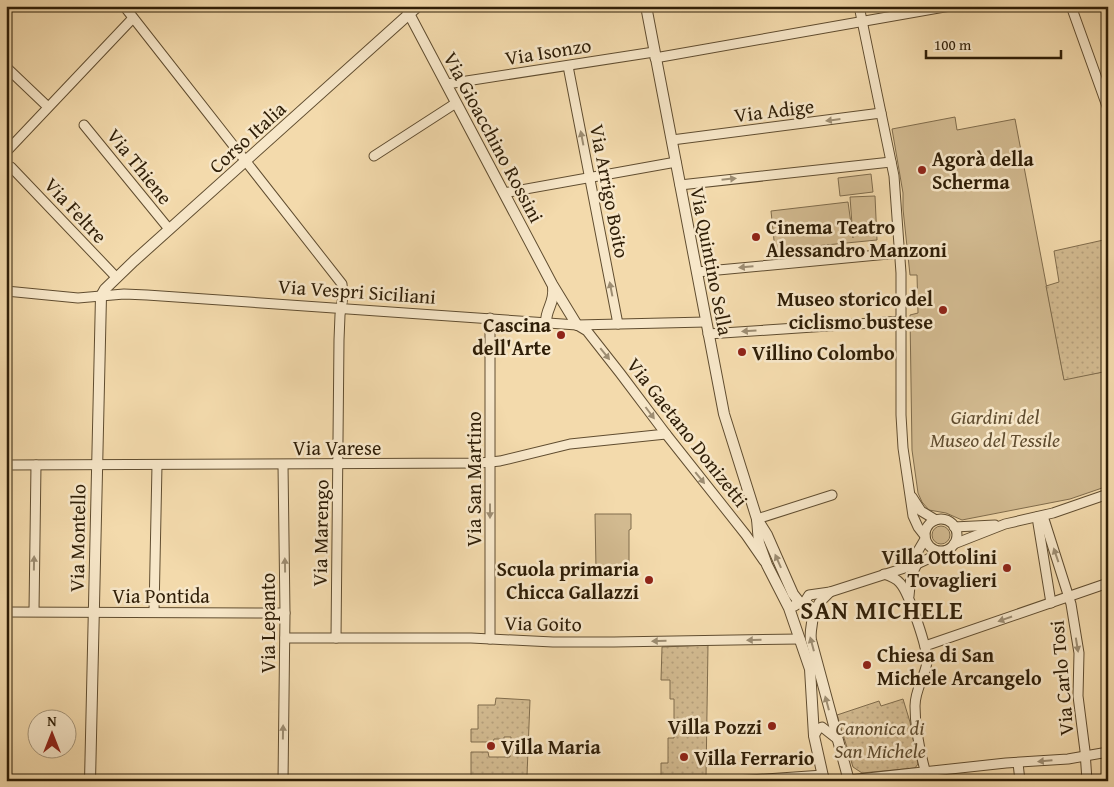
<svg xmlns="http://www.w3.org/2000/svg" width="1114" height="787" font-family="'Gentium Book Plus',serif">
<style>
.green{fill:#d2ba90;stroke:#806c4c}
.garden{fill:url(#garden-dots);stroke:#806c4c}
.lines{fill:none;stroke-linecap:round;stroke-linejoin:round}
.minor-casing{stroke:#604d30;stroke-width:11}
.tertiary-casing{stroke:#604d30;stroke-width:12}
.minor{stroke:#f7e7c9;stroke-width:9}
.tertiary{stroke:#f7e7c9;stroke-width:10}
.oneway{fill:#9d8d72}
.poi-dot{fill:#8f2418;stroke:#f7e7c9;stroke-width:2}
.labels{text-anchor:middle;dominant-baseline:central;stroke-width:5;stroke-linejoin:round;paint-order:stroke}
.street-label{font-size:20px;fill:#2f1e07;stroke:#f7e7c9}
.poi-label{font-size:20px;font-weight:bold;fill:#2f1e07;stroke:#f7e7c9;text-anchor:start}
.park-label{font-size:20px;font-style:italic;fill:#604d30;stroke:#f7e7c9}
.district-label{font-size:25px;font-weight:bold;letter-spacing:1px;fill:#2f1e07;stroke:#f7e7c9}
</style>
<defs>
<pattern id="garden-dots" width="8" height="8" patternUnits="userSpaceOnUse" patternTransform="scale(1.25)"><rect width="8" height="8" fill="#d2ba90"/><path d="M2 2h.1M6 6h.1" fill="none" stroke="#b59f7b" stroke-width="1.8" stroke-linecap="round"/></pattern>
</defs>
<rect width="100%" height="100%" fill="#f3daac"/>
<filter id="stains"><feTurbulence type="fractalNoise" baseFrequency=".004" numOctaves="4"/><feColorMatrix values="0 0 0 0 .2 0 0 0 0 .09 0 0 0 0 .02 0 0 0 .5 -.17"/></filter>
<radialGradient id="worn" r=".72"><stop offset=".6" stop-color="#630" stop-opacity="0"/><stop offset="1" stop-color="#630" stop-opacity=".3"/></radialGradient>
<!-- green -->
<g class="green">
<path d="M 955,117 L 957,130 L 1015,119 L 1064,379 L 1108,371 L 1108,486 L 1070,499 L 962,520 L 946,513 L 929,510 L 922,502 L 918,493 L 912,450 L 910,315 L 918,313 L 917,275 L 910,275 L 903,209 L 903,193 L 892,129 Z"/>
<path d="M 871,174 L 873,192 L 840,196 L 838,178 Z"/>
<path d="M 875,196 L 877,240 L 775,250 L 771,211 L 848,202 L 853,238 L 850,197 Z"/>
<path d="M 595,514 L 631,514 L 631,529 L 629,530 L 629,569 L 596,569 Z"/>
<circle cx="941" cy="535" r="9"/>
</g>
<!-- garden -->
<g class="garden">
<path d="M 1108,239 L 1108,371 L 1064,380 L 1046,286 L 1059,282 L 1054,251 Z"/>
<path d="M 708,645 L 706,778 L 661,780 L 661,763 L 668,763 L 668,738 L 674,738 L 674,699 L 670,699 L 670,680 L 661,680 L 662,647 Z"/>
<path d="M 496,698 L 530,700 L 527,776 L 513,777 L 513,781 L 471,781 L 471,752 L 488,752 L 489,757 L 510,757 L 511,737 L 504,737 L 504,739 L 494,739 L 493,742 L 471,742 L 471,729 L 478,729 L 478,705 L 495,705 Z"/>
<path d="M 903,699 L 910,722 L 918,764 L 915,768 L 862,773 L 853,767 L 837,715 L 879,701 L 881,706 Z"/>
</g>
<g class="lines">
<defs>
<g id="minor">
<path d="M 124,6 L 342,284 L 343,296 L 340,315 L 339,340 L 336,638"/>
<path d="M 859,6 L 894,176 L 901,273 L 901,415 L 903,448 L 913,516 L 918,527 L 925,536"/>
<path d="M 1071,6 L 1108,109"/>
<path d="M 655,58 L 950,6"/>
<path d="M 568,66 L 618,324"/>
<path d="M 6,67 L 48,107"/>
<path d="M 447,84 L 654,52"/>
<path d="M 84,125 L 169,229"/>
<path d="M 672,140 L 881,113"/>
<path d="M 6,152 L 133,18"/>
<path d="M 374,156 L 456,103"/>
<path d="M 11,167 L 116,277"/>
<path d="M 680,185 L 891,162"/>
<path d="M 504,193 L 676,162"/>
<path d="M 697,272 L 899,253"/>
<path d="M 6,291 L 78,298 L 124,294 L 147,295 L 577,325 L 706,322"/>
<path d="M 490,318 L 490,639"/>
<path d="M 577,325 L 587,331 L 620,373 L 666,434 L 746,535 L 764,561"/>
<path d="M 708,334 L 902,321"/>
<path d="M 6,465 L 480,463 L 500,461 L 570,444 L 666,434"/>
<path d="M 912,497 L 921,511 L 936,520"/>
<path d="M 1043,516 L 1071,604 L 1079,653 L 1078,696 L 1085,751 L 1087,781"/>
<path d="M 1037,517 L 1051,603"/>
<path d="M 757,519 L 832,495"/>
<circle cx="941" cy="535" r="16"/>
<path d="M 954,527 L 995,525"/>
<path d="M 954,544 L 1005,524 L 1053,513 L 1108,494"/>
<path d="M 904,564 L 915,556 L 925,539"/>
<path d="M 884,574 C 890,576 896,578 900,583 C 909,593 928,649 927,662 C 925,677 915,689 915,706 C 915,730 921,757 928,781"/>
<path d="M 909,596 L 911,576 L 917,564"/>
<path d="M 804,603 L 809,595 L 830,592 L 917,564 L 945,551"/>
<path d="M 34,611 L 36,465"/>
<path d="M 6,612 L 285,613"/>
<path d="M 154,612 L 157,465"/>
<path d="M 813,616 L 819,603 L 830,592"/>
<path d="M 285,638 L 471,638 L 553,642 L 614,642 L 800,639"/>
<path d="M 925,646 L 1108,583"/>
<path d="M 814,736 L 818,729 L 822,727 L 836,738"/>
<path d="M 1018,763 L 1020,781"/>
<path d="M 849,780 L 1006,763 L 1068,759 L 1108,752"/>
<path d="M 283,781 L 285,613 L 283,465"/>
<path d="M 736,781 L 823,775"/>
</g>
<g id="tertiary">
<path d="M 405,6 L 552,284 L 577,325"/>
<path d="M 646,6 L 724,414 L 757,519 L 767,535 L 793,594 L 800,603"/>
<path d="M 546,322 C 546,308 555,303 553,287"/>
<path d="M 757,519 L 759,543 L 767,565 L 789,608 L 810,669 L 814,736 L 824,781"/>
<path d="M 794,606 C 800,601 807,602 812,609 C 815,619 809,629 811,640 L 849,781"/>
<path d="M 90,781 L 101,296 L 105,289 L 134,261 L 418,6"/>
</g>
</defs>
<!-- minor casing -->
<use href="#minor" class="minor-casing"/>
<!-- tertiary casing -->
<use href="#tertiary" class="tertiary-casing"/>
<!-- minor -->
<use href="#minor" class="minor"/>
<!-- tertiary -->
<use href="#tertiary" class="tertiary"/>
</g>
<!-- one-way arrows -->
<defs><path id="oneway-solid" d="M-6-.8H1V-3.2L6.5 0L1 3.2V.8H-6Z" transform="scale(1.25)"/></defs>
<g class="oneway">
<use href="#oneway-solid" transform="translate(833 120) rotate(173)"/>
<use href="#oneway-solid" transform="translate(582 138) rotate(-101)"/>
<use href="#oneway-solid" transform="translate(729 179) rotate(-6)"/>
<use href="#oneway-solid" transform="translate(746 267) rotate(175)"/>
<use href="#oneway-solid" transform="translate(611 289) rotate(-101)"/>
<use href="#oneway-solid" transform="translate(749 331) rotate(176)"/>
<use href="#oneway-solid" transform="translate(605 354) rotate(51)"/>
<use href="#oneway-solid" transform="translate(650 413) rotate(53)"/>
<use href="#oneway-solid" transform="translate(700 478) rotate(51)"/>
<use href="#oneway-solid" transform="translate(490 511) rotate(90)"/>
<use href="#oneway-solid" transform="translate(1056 555) rotate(-109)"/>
<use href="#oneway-solid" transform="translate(778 561) rotate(-114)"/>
<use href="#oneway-solid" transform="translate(34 563) rotate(-89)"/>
<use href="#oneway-solid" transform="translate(285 565) rotate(-91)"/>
<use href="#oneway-solid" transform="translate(1005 619) rotate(161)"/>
<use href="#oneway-solid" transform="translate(754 640) rotate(179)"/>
<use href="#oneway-solid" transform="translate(659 641) rotate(179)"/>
<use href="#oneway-solid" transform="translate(812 644) rotate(-105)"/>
<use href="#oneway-solid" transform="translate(1077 645) rotate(81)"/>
<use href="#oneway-solid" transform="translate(827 703) rotate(-105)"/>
<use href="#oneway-solid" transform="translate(283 732) rotate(-89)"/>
<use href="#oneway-solid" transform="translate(1045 761) rotate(175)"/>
</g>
<!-- markers -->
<g class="poi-dot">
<circle cx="922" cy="170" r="5"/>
<circle cx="756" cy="237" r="5"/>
<circle cx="943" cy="310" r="5"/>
<circle cx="561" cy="335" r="5"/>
<circle cx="742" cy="352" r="5"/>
<circle cx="1007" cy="568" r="5"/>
<circle cx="649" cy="580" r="5"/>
<circle cx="867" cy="665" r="5"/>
<circle cx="772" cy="726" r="5"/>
<circle cx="491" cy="746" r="5"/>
<circle cx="684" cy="757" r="5"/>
</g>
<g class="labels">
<!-- street labels -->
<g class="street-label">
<text transform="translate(548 51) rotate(-9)">Via Isonzo</text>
<text transform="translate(774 110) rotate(-7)">Via Adige</text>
<text transform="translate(247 137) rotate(-42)">Corso Italia</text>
<text transform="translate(494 137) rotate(62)">Via Gioacchino Rossini</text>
<text transform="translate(140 166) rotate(51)">Via Thiene</text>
<text transform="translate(610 191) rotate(79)">Via Arrigo Boito</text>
<text transform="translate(76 210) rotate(47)">Via Feltre</text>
<text transform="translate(712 261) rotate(79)">Via Quintino Sella</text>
<text transform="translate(357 291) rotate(4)">Via Vespri Siciliani</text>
<text transform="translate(688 432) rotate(52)">Via Gaetano Donizetti</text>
<text x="337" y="447">Via Varese</text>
<text transform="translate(473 479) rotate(-90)">Via San Martino</text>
<text transform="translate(320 533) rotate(-89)">Via Marengo</text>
<text transform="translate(77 538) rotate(-89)">Via Montello</text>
<text x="161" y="595">Via Pontida</text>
<text transform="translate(267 623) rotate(-90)">Via Lepanto</text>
<text transform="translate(543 623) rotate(1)">Via Goito</text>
<text transform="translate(1061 678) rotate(-95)">Via Carlo Tosi</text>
</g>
<!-- poi labels -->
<g class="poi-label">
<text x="932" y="158">Agorà della<tspan x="932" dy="23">Scherma</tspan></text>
<text x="766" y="226">Cinema Teatro<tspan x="766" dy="23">Alessandro Manzoni</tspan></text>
<text x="933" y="298" text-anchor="end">Museo storico del<tspan x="933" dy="23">ciclismo bustese</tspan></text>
<text x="551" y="324" text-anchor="end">Cascina<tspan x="551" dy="23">dell'Arte</tspan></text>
<text x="752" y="352">Villino Colombo</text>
<text x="997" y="556" text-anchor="end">Villa Ottolini<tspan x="997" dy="23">Tovaglieri</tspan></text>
<text x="639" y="568" text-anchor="end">Scuola primaria<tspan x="639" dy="23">Chicca Gallazzi</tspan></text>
<text x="877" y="654">Chiesa di San<tspan x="877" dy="23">Michele Arcangelo</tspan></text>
<text x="762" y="726" text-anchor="end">Villa Pozzi</text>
<text x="501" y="746">Villa Maria</text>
<text x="694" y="757">Villa Ferrario</text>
</g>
<!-- park labels -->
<g class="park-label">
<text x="995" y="416">Giardini del<tspan x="995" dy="23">Museo del Tessile</tspan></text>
<text x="880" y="727">Canonica di<tspan x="880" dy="23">San Michele</tspan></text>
</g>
<!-- district labels -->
<g class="district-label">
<text x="882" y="610">SAN MICHELE</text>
</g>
</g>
<!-- margin -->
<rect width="1114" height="787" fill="none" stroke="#f3daac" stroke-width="25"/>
<rect x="8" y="8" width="1099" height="772" fill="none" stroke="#2f1e07" stroke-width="2.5"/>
<rect x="12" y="12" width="1089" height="762" fill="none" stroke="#2f1e07"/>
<!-- north arrow -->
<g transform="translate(52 734)"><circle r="24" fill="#f7e7c9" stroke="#a7977b"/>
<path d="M0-4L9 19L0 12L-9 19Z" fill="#8f2418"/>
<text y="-8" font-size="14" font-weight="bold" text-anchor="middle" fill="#2f1e07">N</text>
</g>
<!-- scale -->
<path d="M926 50v8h135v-8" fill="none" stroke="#2f1e07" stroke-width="2.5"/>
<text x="934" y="50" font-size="15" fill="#2f1e07" stroke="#f7e7c9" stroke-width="4" paint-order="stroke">100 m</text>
<rect width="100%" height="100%" filter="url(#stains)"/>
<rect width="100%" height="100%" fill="url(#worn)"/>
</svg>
